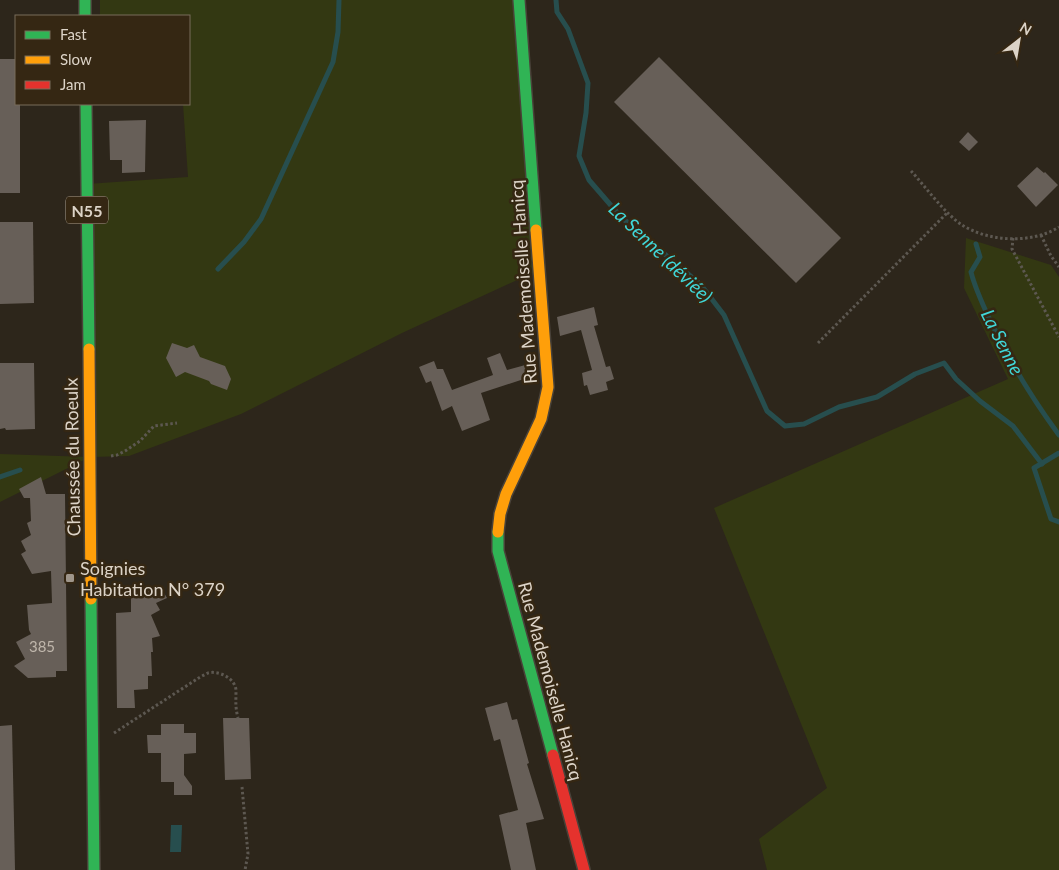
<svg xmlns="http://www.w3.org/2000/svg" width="1059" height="870" font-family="Lato,sans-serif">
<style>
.green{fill:#333812}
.water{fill:#274e4e}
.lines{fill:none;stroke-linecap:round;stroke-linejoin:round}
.stream{stroke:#274e4e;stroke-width:5}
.building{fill:#675f58}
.fast-casing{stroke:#494239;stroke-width:14}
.slow-casing{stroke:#494239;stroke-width:14}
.jam-casing{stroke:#494239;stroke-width:14}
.path{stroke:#5d5851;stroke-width:3;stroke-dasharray:2.5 2.5;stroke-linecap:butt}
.fast{stroke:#30b455;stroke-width:11}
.slow{stroke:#ff9f0a;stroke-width:11}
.jam{stroke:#e5322d;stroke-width:11}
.poi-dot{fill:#9f968b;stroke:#352713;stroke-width:2}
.labels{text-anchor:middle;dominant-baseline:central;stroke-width:5;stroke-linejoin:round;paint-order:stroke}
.number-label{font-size:15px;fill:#bfb6ab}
.shield{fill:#352713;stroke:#aa9f91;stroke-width:1}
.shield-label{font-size:16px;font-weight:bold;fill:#dcd3c7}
.street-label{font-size:18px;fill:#dcd3c7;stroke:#352713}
.poi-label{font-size:18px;fill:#dcd3c7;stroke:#352713;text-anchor:start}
.water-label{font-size:19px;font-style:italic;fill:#40d7d8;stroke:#352713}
</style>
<rect width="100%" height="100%" fill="#2d261b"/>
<!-- green -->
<g class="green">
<path d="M 100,0 L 519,0 L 539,270 L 402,333 L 241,414 L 129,456 L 90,457 L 0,502 L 0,454 L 89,457 L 87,184 L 188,177 L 183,104 L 189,104 L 189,16 L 100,16 Z"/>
<path d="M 966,238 L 1051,265 L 1059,277 L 1059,870 L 767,870 L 759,839 L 827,788 L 714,508 L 1008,379 L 964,288 Z"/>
</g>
<!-- water -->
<path class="water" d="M 171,825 L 182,825 L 181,852 L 170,852 Z"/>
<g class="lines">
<!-- stream -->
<g class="stream">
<path d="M 556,0 L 557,12 L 568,29 L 588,83 L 586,113 L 579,156 L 589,180 L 621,217 L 701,285 L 724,315 L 767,411 L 785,426 L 804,424 L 839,407 L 877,397 L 915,374 L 944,363 L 956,379 L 980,401 L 1013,426 L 1042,464"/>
<path d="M 976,244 L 980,257 L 971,272 C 975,288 982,303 989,318 C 1009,361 1031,397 1059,435"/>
<path d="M 218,269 L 244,242 L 261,219 L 333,62 L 338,32 L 339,0"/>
<path d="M 1059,453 L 1034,468 L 1051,519 L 1059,522"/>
<path d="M 0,477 L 20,470"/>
</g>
</g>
<!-- building -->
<g class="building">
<path d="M 659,57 L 841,238 L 796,283 L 614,102 Z"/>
<path d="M 0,59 L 16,59 L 16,104 L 20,104 L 20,193 L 0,193 Z"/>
<path d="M 146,120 L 145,172 L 122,173 L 122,160 L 110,160 L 109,121 Z"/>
<path d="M 968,132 L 978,142 L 969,151 L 959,142 Z"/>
<path d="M 1037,167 L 1044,173 L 1045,172 L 1058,185 L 1036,207 L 1017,186 Z"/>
<path d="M 0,222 L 33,222 L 34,303 L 0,304 Z"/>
<path d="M 594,307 L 598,325 L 594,326 L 606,367 L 610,366 L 614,379 L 606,382 L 608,390 L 590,395 L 587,385 L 584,386 L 582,373 L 592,370 L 581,330 L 560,336 L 557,317 Z"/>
<path d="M 172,343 L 187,348 L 194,345 L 200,357 L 225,366 L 231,379 L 227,390 L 211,384 L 209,381 L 185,372 L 176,377 L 166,358 Z"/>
<path d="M 500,353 L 507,370 L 529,364 L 533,376 L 481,393 L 490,420 L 462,431 L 452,406 L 442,411 L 431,381 L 426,383 L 419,367 L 434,361 L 437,369 L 443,369 L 452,390 L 493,375 L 487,358 Z"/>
<path d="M 0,363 L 34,363 L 35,429 L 6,430 L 5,428 L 0,429 Z"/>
<path d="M 41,477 L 46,494 L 65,494 L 67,671 L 56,671 L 56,677 L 28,678 L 14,666 L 25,659 L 16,642 L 31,634 L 29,630 L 27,605 L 52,603 L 51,571 L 32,574 L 21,554 L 26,551 L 21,541 L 31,535 L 27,523 L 31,521 L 30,498 L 24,498 L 19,489 Z"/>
<path d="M 160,586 L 167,598 L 156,603 L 160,610 L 151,615 L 160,636 L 152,638 L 153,652 L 151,652 L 152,676 L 148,676 L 148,689 L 134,690 L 135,708 L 117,708 L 116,613 L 131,612 L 131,588 L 155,588 Z"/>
<path d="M 507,702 L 512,720 L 517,719 L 529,763 L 527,764 L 544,819 L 526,823 L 536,870 L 511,870 L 499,815 L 518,810 L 500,739 L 494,741 L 485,708 Z"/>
<path d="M 223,718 L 249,718 L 251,779 L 225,780 Z"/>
<path d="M 161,724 L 184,724 L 184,733 L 196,733 L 196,753 L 184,754 L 184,775 L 192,786 L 192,795 L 174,795 L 174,782 L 161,782 L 161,753 L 148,753 L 147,735 L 161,735 Z"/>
<path d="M 12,725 L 15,870 L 0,870 L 0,726 Z"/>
</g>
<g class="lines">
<defs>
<g id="fast">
<path d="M 85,0 L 85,16"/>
<path d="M 519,0 L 536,230"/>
<path d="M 86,104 L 89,349"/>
<path d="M 498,532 L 498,551 L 553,755"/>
<path d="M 91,599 L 94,870"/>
</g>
<g id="slow">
<path d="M 89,349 L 91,599"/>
<path d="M 498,532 L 500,514 L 506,494 L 541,419 L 548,387 L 536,230"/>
</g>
<path id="jam" d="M 553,755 L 584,870"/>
</defs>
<!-- fast casing -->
<use href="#fast" class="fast-casing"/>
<!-- slow casing -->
<use href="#slow" class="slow-casing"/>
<!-- jam casing -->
<use href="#jam" class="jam-casing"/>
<!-- path -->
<g class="path">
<path d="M 911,171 C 925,186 945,214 962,225 C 989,242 1032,244 1059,227"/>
<path d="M 1041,235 L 1051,256 L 1059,267"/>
<path d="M 1013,238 L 1012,249 L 1059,337"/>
<path d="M 818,343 L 948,212"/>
<path d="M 111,456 L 117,455 L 125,451 L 140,441 L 154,426 L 177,423"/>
<path d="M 114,733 L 197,679 C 200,677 204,675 208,673 C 218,670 235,678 236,690 C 236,702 235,706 238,718"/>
<path d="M 242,787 L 248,854 L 245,870"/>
</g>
<!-- fast -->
<use href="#fast" class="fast"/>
<!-- slow -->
<use href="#slow" class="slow"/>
<!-- jam -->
<use href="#jam" class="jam"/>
</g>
<!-- markers -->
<rect class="poi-dot" x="65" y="573" width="10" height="10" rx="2.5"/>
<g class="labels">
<!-- number labels -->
<g class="number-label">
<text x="42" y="646">385</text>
</g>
<!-- shield labels -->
<rect class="shield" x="66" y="196.5" width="42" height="27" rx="4"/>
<g class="shield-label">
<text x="87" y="210">N55</text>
</g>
<!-- street labels -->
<g class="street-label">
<text transform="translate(523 282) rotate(-94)">Rue Mademoiselle Hanicq</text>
<text transform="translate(72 457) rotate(-91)">Chaussée du Roeulx</text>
<text transform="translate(551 681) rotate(75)">Rue Mademoiselle Hanicq</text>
</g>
<!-- poi labels -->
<g class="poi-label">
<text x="80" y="568">Soignies<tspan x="80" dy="21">Habitation N° 379</tspan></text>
</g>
<!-- water labels -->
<g class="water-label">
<text transform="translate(661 252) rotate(44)">La Senne (déviée)</text>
<text transform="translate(1003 342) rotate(63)">La Senne</text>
</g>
</g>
<!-- legend -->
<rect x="15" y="15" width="175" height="90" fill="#352713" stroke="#786c5b"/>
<rect x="25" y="31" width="25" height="8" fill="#30b455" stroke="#786c5b"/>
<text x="60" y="40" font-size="15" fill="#dcd3c7">Fast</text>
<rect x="25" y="56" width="25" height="8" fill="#ff9f0a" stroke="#786c5b"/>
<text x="60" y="65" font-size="15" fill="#dcd3c7">Slow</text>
<rect x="25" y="81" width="25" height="8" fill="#e5322d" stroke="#786c5b"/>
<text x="60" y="90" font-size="15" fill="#dcd3c7">Jam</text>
<!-- north arrow -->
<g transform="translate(1019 40) rotate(31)" stroke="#352713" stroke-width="4" paint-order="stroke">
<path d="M0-4L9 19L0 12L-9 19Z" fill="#dcd3c7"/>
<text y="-8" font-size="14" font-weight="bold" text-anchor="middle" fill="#dcd3c7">N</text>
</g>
</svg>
